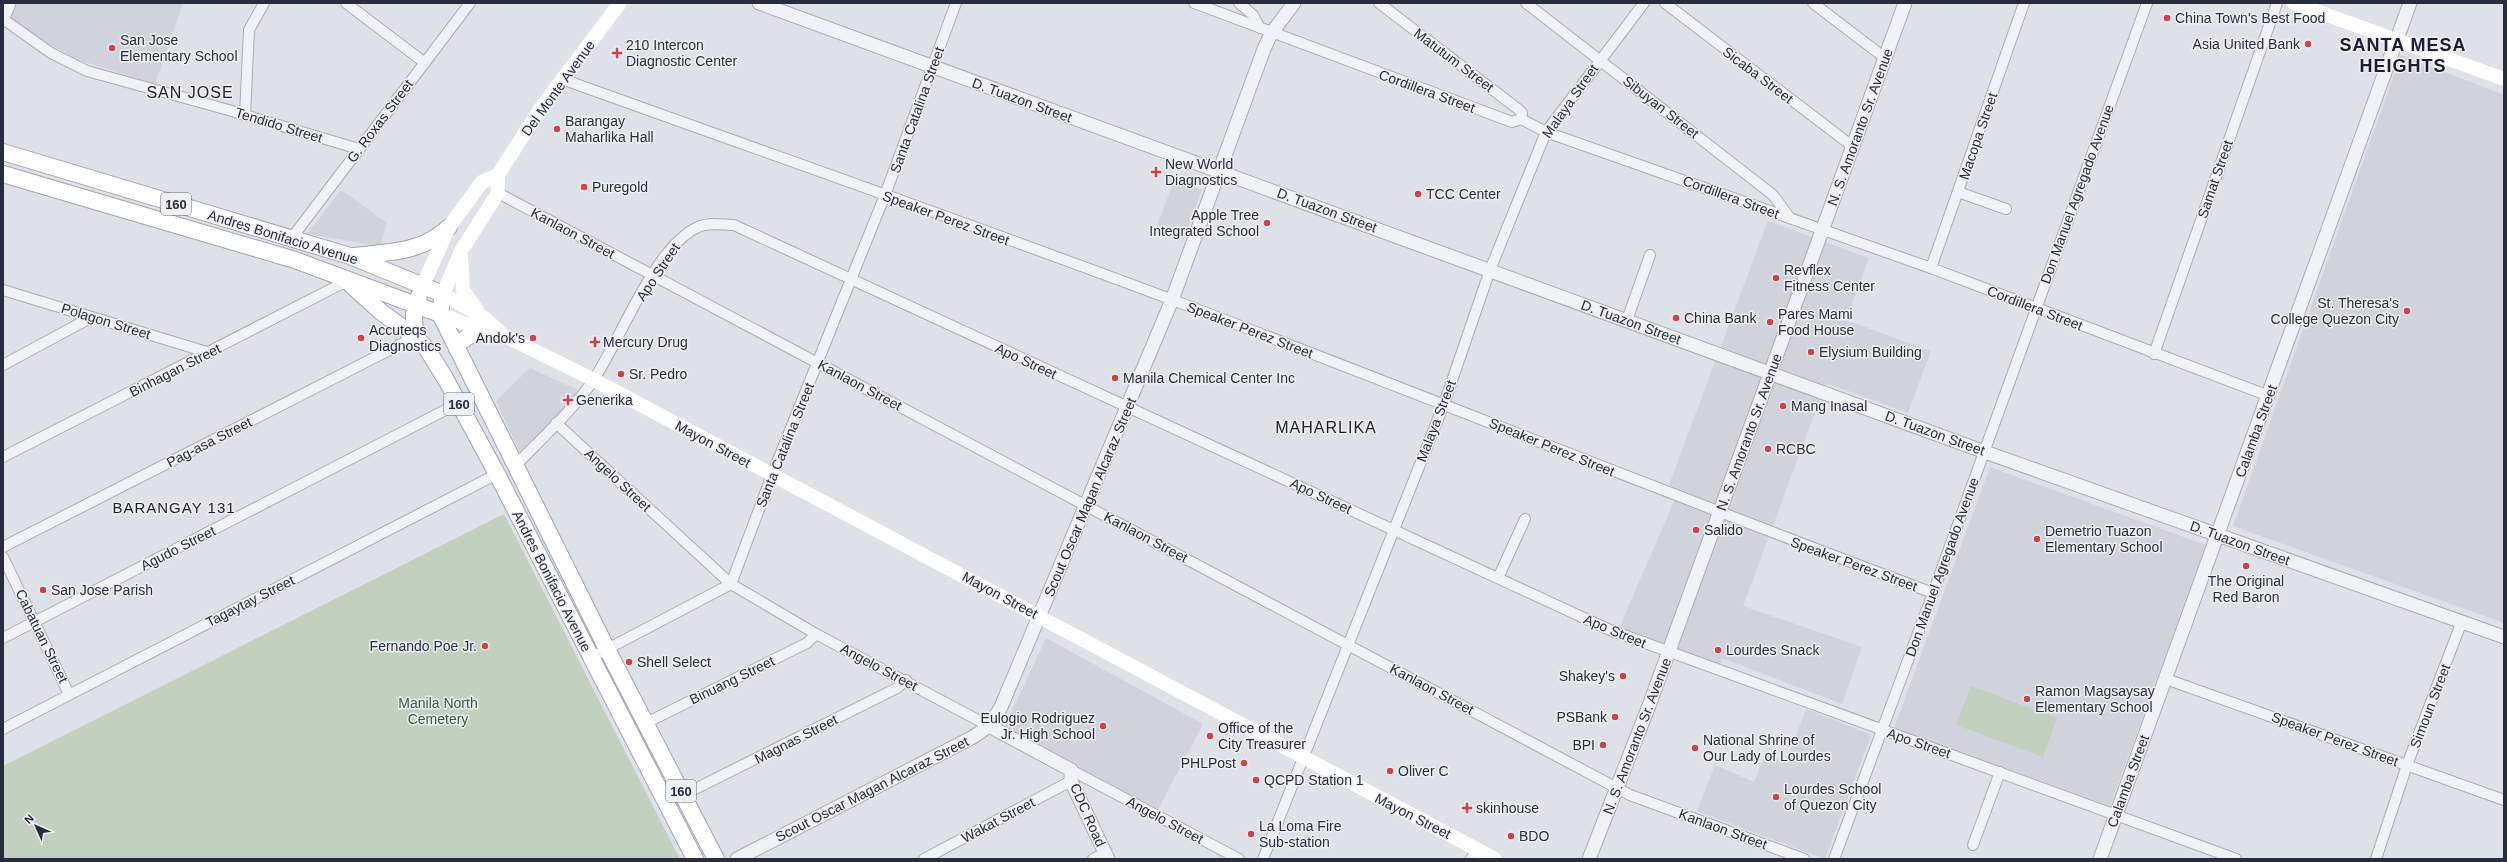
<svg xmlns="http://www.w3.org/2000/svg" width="2507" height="862" font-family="Arial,sans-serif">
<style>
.built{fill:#d0d3dc}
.green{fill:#c2d1bf}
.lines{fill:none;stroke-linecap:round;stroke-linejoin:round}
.minor-casing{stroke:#a7abb5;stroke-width:12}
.tertiary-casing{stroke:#a7abb5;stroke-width:15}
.primary-casing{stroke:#9ea3b3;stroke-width:18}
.minor{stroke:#f1f2f6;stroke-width:10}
.tertiary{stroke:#f1f2f6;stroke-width:13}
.secondary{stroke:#fff;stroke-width:14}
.primary{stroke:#fff;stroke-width:16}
.poi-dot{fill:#cc4447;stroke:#edf0f5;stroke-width:1.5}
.labels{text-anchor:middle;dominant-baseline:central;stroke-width:3;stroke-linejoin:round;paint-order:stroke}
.shield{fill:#edf0f5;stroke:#636875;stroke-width:1}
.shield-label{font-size:13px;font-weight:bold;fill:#282d3e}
.poi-label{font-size:14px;fill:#282d3e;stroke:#edf0f5;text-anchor:start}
.street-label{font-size:14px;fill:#282d3e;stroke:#edf0f5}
.park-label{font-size:14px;fill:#375a35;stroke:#edf0f5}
.neighbourhood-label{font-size:15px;letter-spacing:1px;fill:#1a1e2f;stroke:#edf0f5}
.quarter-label{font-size:16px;letter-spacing:1px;fill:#1a1e2f;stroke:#edf0f5}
.district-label{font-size:18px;font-weight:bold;letter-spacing:1px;fill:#1a1e2f;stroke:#edf0f5}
</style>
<rect width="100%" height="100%" fill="#dee1e8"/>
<!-- built -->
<g class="built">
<path d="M 14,3 L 183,3 L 155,84 L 75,59 L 39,38 L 9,16 Z"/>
<path d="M 2401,55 L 2504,95 L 2504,623 L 2233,526 Z"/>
<path d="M 1174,180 L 1202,190 L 1184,239 L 1156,229 Z"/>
<path d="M 341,190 L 387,223 L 380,246 L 307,234 Z"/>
<path d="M 1768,221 L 1869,258 L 1846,320 L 1931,351 L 1908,413 L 1826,383 L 1743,606 L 1862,647 L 1842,704 L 1722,658 L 1719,666 L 1619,628 L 1679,490 L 1669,485 Z"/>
<path d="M 530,368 L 580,391 L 520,453 L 496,401 Z"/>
<path d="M 1990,467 L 2206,545 L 2110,806 L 1894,728 Z"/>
<path d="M 1046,638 L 1203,724 L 1155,815 L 1004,728 Z"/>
<path d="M 1806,709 L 1871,735 L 1825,859 L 1697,811 L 1715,765 L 1754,782 L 1765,755 L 1786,762 Z"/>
</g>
<!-- green -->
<g class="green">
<path d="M 504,514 L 680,859 L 3,859 L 3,766 Z"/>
<path d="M 1971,686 L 2057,718 L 2043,757 L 1956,725 Z"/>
</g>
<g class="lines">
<defs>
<g id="minor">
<path d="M 346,3 L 425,63"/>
<path d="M 1194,3 L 1512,122 L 1521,119 L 1546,132 L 1931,268 L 2269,396"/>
<path d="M 1239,3 L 1253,15 L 1260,28"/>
<path d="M 1379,3 L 1518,109 L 1522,113 L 1521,119"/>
<path d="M 1526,3 L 1773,195 L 1790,218"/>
<path d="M 1665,3 L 1852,146"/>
<path d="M 1813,3 L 1885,58"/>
<path d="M 3,19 L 51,53 L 87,71 L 225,109 L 359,149"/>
<path d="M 562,79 C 767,153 974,225 1178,302 C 1430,398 1681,499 1933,593"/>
<path d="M 245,115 L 249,30 L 264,3"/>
<path d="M 1958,192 L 2006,209"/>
<path d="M 498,193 L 1630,795 L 1804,859"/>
<path d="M 291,239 L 470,3"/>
<path d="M 1931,268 L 2024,3"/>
<path d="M 3,290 L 210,353"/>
<path d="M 1627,320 L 1650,255"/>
<path d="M 2154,354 L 2277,3"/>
<path d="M 3,365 L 92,317"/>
<path d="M 556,423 L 731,584 L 816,634 L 989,726"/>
<path d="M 3,457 L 347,281"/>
<path d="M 516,465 C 540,440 576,407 594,379 C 621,339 654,247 698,227 C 708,222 723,225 734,225 L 1610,630 L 2236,859"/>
<path d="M 3,547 L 415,337"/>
<path d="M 3,557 L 69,694"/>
<path d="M 1498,578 L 1525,519"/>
<path d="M 3,638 L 459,403"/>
<path d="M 592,657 L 731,584 L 772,475 L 885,195 L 956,3"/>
<path d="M 2166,679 L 2504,800"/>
<path d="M 646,723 L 807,643 L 816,634"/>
<path d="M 3,729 L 497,474"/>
<path d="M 1071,770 L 1239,859"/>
<path d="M 683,795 L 897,688 L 906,680"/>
<path d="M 1973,845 L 2000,772"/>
<path d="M 924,859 L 1071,781"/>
<path d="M 1093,859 L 1105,853"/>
<path d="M 1263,859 L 1444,404 L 1490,270 L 1546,132 L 1644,3"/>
<path d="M 1471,859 L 1477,849"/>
<path d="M 1834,859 L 1933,593 L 2147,3"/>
<path d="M 2376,859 L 2407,765 L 2462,621"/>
</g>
<g id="tertiary">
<path d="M 759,3 L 1985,452 L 2504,637"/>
<path d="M 3,18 L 9,3"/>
<path d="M 989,726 L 1071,770 L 1071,781 L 1108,859"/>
<path d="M 737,859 L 973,737 L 989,726 L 1001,707 L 1172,300 L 1264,49 L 1271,34 L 1294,3"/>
<path d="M 1589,859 L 1650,703 L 1905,3"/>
<path d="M 2100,859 L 2410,3"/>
</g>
<g id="primary">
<path d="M 3,152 L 350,256 L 443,294 L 440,314 L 607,649 L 716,859"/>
<path d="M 3,174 L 295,260 L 440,314"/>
<path d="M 353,256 C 388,252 422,253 449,227"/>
<path d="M 347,281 L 380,311 L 415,337 L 427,349 L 445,378 L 497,474 L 695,859"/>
<path d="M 415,337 L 414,315 L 419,296"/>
<path d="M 457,348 L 460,342 L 478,330"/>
</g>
</defs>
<!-- minor casing -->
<use href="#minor" class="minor-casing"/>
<!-- tertiary casing -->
<use href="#tertiary" class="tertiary-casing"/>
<!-- primary casing -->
<use href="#primary" class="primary-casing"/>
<!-- minor -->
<use href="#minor" class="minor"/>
<!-- tertiary -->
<use href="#tertiary" class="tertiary"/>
<!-- secondary -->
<g class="secondary">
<path d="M 2294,3 L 2504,79"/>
<path d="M 498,175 L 498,193 L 461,251 L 443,294 L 486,319 L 503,335 L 594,380 L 1495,859"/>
<path d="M 461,256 L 463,290 L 477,310"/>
<path d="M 423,285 L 449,227 L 482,182 L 498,175 L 540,109 L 620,3"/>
<path d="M 440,314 L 486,332"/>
</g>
<!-- primary -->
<use href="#primary" class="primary"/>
</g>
<!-- markers -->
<g class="poi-dot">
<circle cx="2167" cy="18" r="4"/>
<circle cx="2308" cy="44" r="4"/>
<circle cx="112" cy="48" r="4"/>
<path d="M615 47h4v4h4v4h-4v4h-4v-4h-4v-4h4z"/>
<circle cx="557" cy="129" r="4"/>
<path d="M1154 166h4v4h4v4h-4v4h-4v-4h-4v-4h4z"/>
<circle cx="584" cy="187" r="4"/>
<circle cx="1418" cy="194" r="4"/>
<circle cx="1267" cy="223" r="4"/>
<circle cx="1776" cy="278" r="4"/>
<circle cx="2407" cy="311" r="4"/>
<circle cx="1676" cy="318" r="4"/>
<circle cx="1770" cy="322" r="4"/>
<circle cx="361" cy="338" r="4"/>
<circle cx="533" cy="338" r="4"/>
<path d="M593 336h4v4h4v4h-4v4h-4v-4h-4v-4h4z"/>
<circle cx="1811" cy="352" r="4"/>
<circle cx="621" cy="374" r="4"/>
<circle cx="1115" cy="378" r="4"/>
<path d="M566 394h4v4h4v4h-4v4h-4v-4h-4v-4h4z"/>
<circle cx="1783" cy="406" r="4"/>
<circle cx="1768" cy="449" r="4"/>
<circle cx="1696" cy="530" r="4"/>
<circle cx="2037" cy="539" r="4"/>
<circle cx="2246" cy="566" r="4"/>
<circle cx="43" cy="590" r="4"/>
<circle cx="485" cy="646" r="4"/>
<circle cx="1718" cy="650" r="4"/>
<circle cx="629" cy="662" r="4"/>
<circle cx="1623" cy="676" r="4"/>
<circle cx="2027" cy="699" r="4"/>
<circle cx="1615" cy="717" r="4"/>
<circle cx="1103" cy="726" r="4"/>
<circle cx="1210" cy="736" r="4"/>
<circle cx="1603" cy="745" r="4"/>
<circle cx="1695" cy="748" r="4"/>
<circle cx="1244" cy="763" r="4"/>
<circle cx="1390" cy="771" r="4"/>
<circle cx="1256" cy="780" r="4"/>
<circle cx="1776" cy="797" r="4"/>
<path d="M1465 802h4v4h4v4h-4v4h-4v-4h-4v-4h4z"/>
<circle cx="1251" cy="834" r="4"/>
<circle cx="1511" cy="836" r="4"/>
</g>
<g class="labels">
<!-- shield labels -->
<g class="shield">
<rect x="161" y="193" width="30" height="22" rx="3"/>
<rect x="444" y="393" width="30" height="22" rx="3"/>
<rect x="666" y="780" width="30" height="22" rx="3"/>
</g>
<g class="shield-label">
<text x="176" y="204">160</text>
<text x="459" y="404">160</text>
<text x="681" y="791">160</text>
</g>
<!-- poi labels -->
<g class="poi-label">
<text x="2175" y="18">China Town's Best Food</text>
<text x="120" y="40">San Jose<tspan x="120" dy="16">Elementary School</tspan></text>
<text x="2300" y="44" text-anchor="end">Asia United Bank</text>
<text x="626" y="45">210 Intercon<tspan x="626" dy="16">Diagnostic Center</tspan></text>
<text x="565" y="121">Barangay<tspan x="565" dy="16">Maharlika Hall</tspan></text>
<text x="1165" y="164">New World<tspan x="1165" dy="16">Diagnostics</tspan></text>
<text x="592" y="187">Puregold</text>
<text x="1426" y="194">TCC Center</text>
<text x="1259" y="215" text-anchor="end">Apple Tree<tspan x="1259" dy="16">Integrated School</tspan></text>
<text x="1784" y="270">Revflex<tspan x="1784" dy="16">Fitness Center</tspan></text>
<text x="2399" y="303" text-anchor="end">St. Theresa's<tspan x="2399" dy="16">College Quezon City</tspan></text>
<text x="1778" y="314">Pares Mami<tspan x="1778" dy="16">Food House</tspan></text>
<text x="1684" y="318">China Bank</text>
<text x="369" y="330">Accuteqs<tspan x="369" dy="16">Diagnostics</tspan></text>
<text x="525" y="338" text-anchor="end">Andok's</text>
<text x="603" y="342">Mercury Drug</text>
<text x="1819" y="352">Elysium Building</text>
<text x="629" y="374">Sr. Pedro</text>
<text x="1123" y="378">Manila Chemical Center Inc</text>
<text x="576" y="400">Generika</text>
<text x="1791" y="406">Mang Inasal</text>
<text x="1776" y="449">RCBC</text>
<text x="1704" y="530">Salido</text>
<text x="2045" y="531">Demetrio Tuazon<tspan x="2045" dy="16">Elementary School</tspan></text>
<text x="2246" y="581" text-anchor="middle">The Original<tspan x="2246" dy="16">Red Baron</tspan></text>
<text x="51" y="590">San Jose Parish</text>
<text x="477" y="646" text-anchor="end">Fernando Poe Jr.</text>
<text x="1726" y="650">Lourdes Snack</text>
<text x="637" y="662">Shell Select</text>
<text x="1615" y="676" text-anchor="end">Shakey's</text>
<text x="2035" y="691">Ramon Magsaysay<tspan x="2035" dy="16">Elementary School</tspan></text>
<text x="1607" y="717" text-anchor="end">PSBank</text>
<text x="1095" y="718" text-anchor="end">Eulogio Rodriguez<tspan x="1095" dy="16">Jr. High School</tspan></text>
<text x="1218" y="728">Office of the<tspan x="1218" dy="16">City Treasurer</tspan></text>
<text x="1703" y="740">National Shrine of<tspan x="1703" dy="16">Our Lady of Lourdes</tspan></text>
<text x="1595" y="745" text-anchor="end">BPI</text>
<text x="1236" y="763" text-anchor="end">PHLPost</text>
<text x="1398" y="771">Oliver C</text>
<text x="1264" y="780">QCPD Station 1</text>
<text x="1784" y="789">Lourdes School<tspan x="1784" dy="16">of Quezon City</tspan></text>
<text x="1476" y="808">skinhouse</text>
<text x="1259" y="826">La Loma Fire<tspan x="1259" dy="16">Sub-station</tspan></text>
<text x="1519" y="836">BDO</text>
</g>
<!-- street labels -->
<g class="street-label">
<text transform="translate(1454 60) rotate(37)">Matutum Street</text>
<text transform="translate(1758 75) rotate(37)">Sicaba Street</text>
<text transform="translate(558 88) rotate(-54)">Del Monte Avenue</text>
<text transform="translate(1427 91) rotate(20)">Cordillera Street</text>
<text transform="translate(1022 100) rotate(20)">D. Tuazon Street</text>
<text transform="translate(1570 101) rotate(-55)">Malaya Street</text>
<text transform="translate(1661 107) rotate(38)">Sibuyan Street</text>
<text transform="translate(917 110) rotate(-70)">Santa Catalina Street</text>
<text transform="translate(380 121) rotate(-53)">G. Roxas Street</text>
<text transform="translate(279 125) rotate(17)">Tendido Street</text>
<text transform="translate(1860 127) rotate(-70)">N. S. Amoranto Sr. Avenue</text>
<text transform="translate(1978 136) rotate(-71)">Macopa Street</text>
<text transform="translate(2215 179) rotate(-71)">Samat Street</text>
<text transform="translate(2077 194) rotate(-70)">Don Manuel Agregado Avenue</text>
<text transform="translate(1731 197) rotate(20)">Cordillera Street</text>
<text transform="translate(1327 210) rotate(20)">D. Tuazon Street</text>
<text transform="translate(946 218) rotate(20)">Speaker Perez Street</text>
<text transform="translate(573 233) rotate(28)">Kanlaon Street</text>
<text transform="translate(283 237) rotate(17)">Andres Bonifacio Avenue</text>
<text transform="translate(658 272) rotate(-56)">Apo Street</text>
<text transform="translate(2035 308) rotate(21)">Cordillera Street</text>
<text transform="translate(106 321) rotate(17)">Polagon Street</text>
<text transform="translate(1631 322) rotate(20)">D. Tuazon Street</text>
<text transform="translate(1250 330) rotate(21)">Speaker Perez Street</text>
<text transform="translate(1026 361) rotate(25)">Apo Street</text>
<text transform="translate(175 370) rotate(-27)">Binhagan Street</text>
<text transform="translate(860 385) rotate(28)">Kanlaon Street</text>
<text transform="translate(1436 421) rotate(-69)">Malaya Street</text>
<text transform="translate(2256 431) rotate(-70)">Calamba Street</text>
<text transform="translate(1749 432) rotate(-70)">N. S. Amoranto Sr. Avenue</text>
<text transform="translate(1935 433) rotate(20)">D. Tuazon Street</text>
<text transform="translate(209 442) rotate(-27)">Pag-asa Street</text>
<text transform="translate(713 444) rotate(28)">Mayon Street</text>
<text transform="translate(785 445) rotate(-68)">Santa Catalina Street</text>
<text transform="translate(1552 447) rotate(22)">Speaker Perez Street</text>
<text transform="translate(618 480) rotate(43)">Angelo Street</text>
<text transform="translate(1321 496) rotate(25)">Apo Street</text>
<text transform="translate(1090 497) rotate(-67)">Scout Oscar Magan Alcaraz Street</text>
<text transform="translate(1146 537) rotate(28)">Kanlaon Street</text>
<text transform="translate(2240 543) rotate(20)">D. Tuazon Street</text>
<text transform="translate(178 548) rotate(-27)">Agudo Street</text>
<text transform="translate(1854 564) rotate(20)">Speaker Perez Street</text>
<text transform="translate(1942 567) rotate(-70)">Don Manuel Agregado Avenue</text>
<text transform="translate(552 581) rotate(63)">Andres Bonifacio Avenue</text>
<text transform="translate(1000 595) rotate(28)">Mayon Street</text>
<text transform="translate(250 601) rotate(-27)">Tagaytay Street</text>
<text transform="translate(1615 631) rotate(23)">Apo Street</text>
<text transform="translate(42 636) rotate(64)">Cabatuan Street</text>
<text transform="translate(879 667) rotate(28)">Angelo Street</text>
<text transform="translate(732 680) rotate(-26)">Binuang Street</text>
<text transform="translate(1432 689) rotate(28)">Kanlaon Street</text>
<text transform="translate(2430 706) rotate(-69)">Simoun Street</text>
<text transform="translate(1637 736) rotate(-69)">N. S. Amoranto Sr. Avenue</text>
<text transform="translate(796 739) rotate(-27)">Magnas Street</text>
<text transform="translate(2335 739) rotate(20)">Speaker Perez Street</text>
<text transform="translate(1919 743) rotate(19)">Apo Street</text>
<text transform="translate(2128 781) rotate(-70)">Calamba Street</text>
<text transform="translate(872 789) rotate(-27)">Scout Oscar Magan Alcaraz Street</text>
<text transform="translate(1088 815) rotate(66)">CDC Road</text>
<text transform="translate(1413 816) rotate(27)">Mayon Street</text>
<text transform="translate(998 820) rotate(-28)">Wakat Street</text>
<text transform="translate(1165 820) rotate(28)">Angelo Street</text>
<text transform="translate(1723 829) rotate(20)">Kanlaon Street</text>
</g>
<!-- park labels -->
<g class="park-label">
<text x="438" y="703">Manila North<tspan x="438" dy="16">Cemetery</tspan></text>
</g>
<!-- neighbourhood labels -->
<g class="neighbourhood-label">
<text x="174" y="507">BARANGAY 131</text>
</g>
<!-- quarter labels -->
<g class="quarter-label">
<text x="190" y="92">SAN JOSE</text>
<text x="1326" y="427">MAHARLIKA</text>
</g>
<!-- district labels -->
<g class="district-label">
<text x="2403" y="45">SANTA MESA<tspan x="2403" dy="21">HEIGHTS</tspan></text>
</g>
</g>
<!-- border -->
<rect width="2507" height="862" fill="none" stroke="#282d3e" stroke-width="8"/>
<!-- north arrow -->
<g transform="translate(36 826) rotate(315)" stroke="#edf0f5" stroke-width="3" paint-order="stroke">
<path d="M0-3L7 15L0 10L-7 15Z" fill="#282d3e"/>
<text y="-6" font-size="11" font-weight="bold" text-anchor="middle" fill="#282d3e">N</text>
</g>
</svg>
